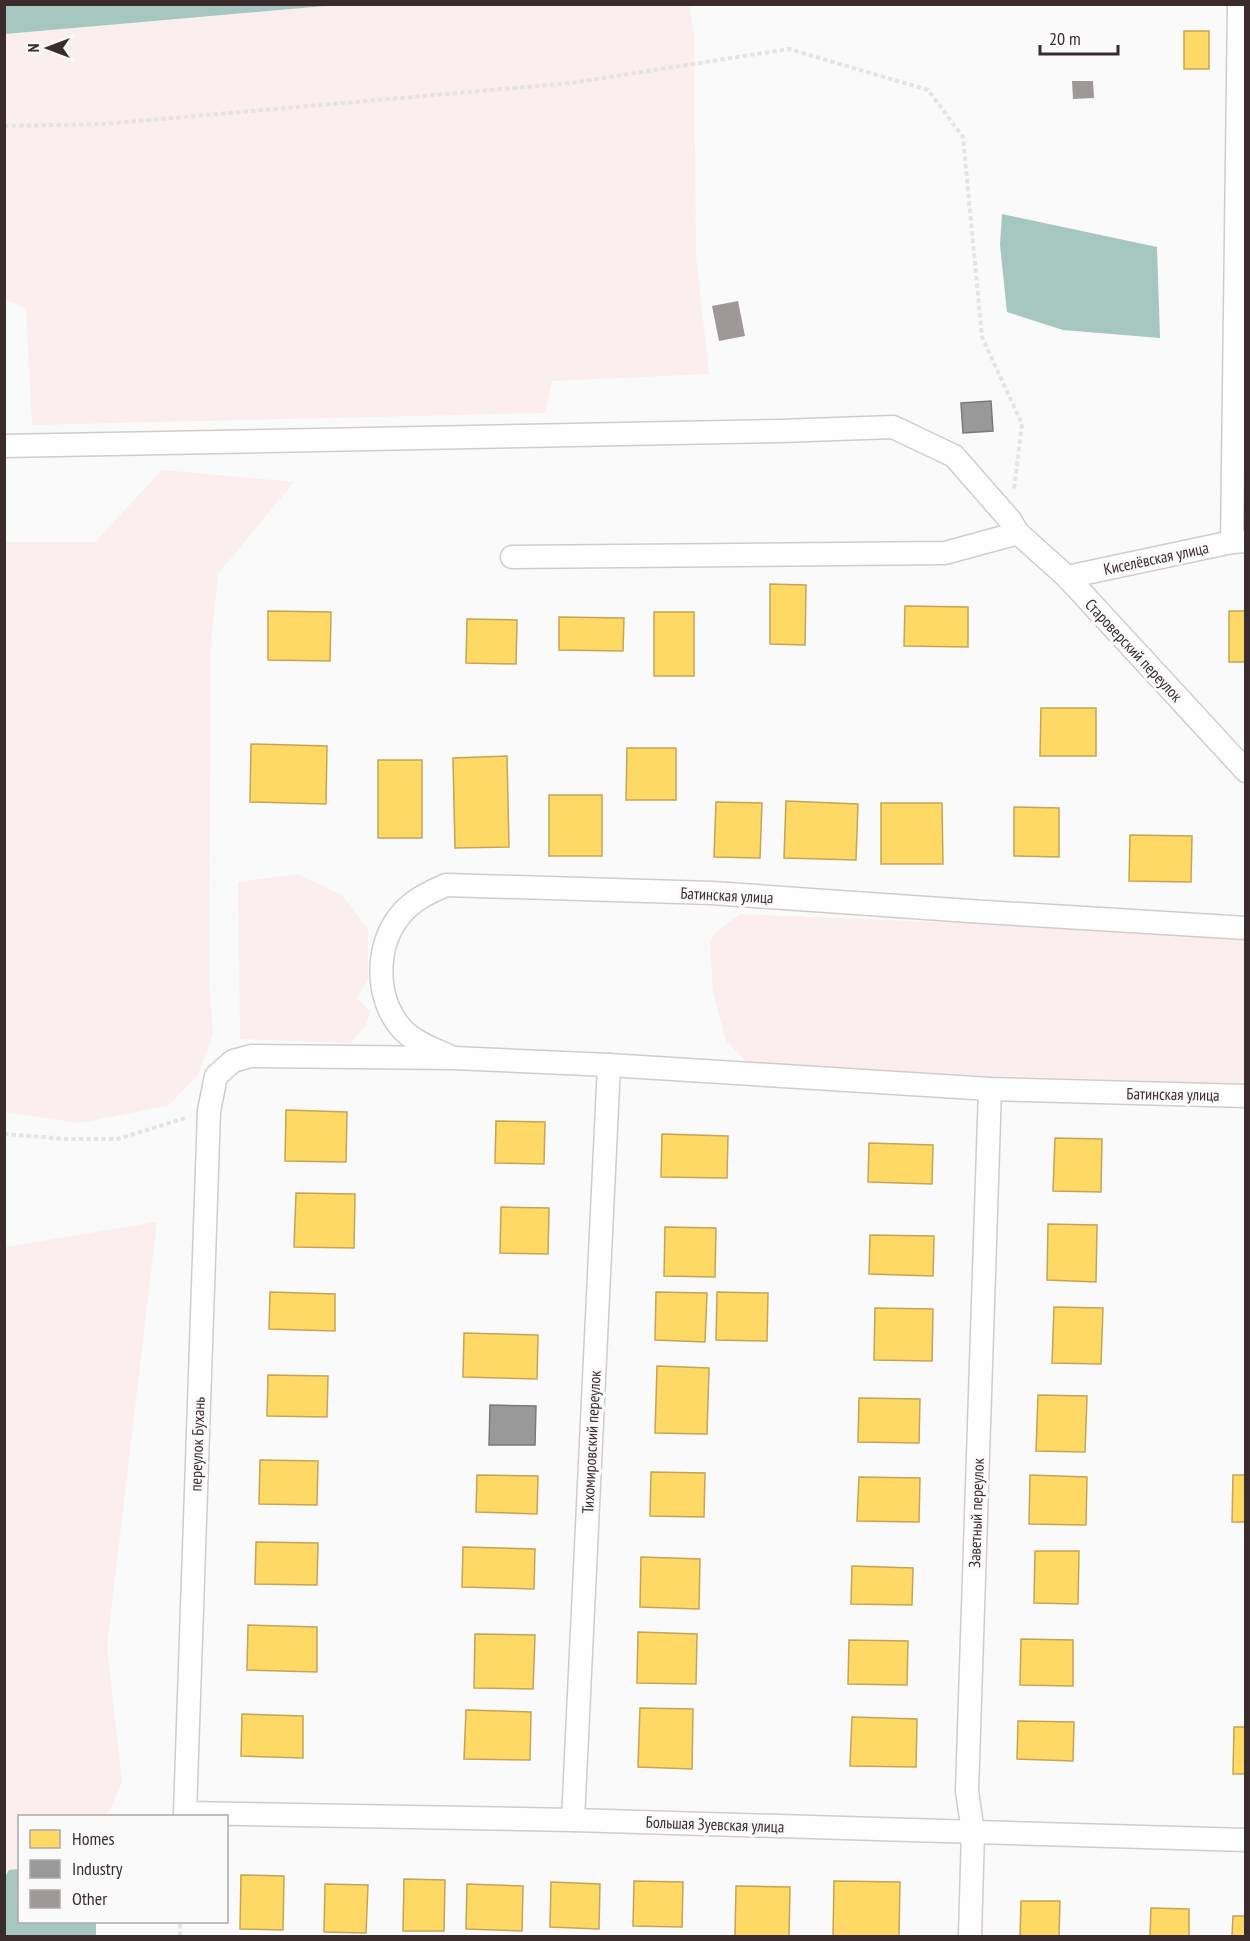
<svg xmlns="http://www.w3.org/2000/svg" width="1250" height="1941" font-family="'PT Sans Narrow',sans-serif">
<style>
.green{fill:#fbeeee}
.water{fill:#a5c7bf}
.homes{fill:#ffd966;stroke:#c4a555;stroke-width:1.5}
.industry{fill:#999;stroke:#7c7878;stroke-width:1.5}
.building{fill:#9e9898}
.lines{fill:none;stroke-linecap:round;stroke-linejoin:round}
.minor-casing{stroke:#d2cbcb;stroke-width:25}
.path{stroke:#e4e4e4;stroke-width:4;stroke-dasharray:4.5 3;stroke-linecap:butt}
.minor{stroke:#fefefe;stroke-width:22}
.labels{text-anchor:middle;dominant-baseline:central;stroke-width:6;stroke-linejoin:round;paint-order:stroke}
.street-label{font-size:16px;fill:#3a2c2c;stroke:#fafafa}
</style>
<rect width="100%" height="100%" fill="#fafafa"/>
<!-- green -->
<g class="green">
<path d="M 336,4 L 689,5 L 694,36 L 696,255 L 709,374 L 552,381 L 545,413 L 32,425 L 26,308 L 5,300 L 4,34 Z"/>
<path d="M 162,470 L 294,482 L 218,574 L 211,642 L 209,980 L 213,1034 L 198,1075 L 168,1106 L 79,1123 L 5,1112 L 5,542 L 95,542 Z"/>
<path d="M 297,874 L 342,895 L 368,929 L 368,980 L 357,998 L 370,1011 L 365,1027 L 350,1043 L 240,1039 L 238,882 Z"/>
<path d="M 740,914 L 1245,935 L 1245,1084 L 752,1068 L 726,1041 L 713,992 L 710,942 L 715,933 Z"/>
<path d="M 157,1222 L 107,1646 L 122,1782 L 107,1816 L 20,1816 L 19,1880 L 5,1897 L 5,1247 Z"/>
</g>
<!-- water -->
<g class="water">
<path d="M 5,4 L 336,4 L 336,5 L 5,34 Z"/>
<path d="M 1002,214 L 1157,247 L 1160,338 L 1063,330 L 1007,312 L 1000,245 Z"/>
<path d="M 19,1869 L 20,1922 L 96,1922 L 96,1936 L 6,1936 L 5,1877 L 9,1870 Z"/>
</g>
<!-- homes -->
<g class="homes">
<rect x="1184" y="31" width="25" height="38"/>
<path d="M 770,584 L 806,585 L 805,645 L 770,644 Z"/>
<path d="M 905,606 L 968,607 L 968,647 L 904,646 Z"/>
<path d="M 268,611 L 331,612 L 330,661 L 268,660 Z"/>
<rect x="1229" y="611" width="17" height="51"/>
<rect x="654" y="612" width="40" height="64"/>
<path d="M 559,617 L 624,618 L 623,651 L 559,650 Z"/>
<path d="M 467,619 L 517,620 L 516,664 L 466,663 Z"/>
<path d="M 1041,708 L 1096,708 L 1096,756 L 1040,756 Z"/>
<path d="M 251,744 L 327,746 L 326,804 L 250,802 Z"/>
<path d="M 627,748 L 676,748 L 676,800 L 626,800 Z"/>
<path d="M 507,756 L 509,847 L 455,848 L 453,758 Z"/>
<rect x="378" y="760" width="44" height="78"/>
<rect x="549" y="795" width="53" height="61"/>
<path d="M 786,801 L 858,804 L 856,860 L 784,858 Z"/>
<path d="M 716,802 L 762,803 L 760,858 L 714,857 Z"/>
<path d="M 881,803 L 942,803 L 943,864 L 881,864 Z"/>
<path d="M 1014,807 L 1059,808 L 1059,857 L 1014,856 Z"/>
<path d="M 1130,835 L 1192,836 L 1191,882 L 1129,881 Z"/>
<path d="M 286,1110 L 347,1112 L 346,1162 L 285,1161 Z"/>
<path d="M 496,1121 L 545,1122 L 544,1164 L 495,1163 Z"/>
<path d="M 662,1134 L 728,1136 L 727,1178 L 661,1177 Z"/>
<path d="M 1055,1138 L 1102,1139 L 1101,1192 L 1053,1191 Z"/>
<path d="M 869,1143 L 933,1145 L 932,1184 L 868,1182 Z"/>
<path d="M 296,1193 L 355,1194 L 354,1248 L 294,1247 Z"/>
<path d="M 501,1207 L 549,1208 L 548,1254 L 500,1253 Z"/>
<path d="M 1048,1224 L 1097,1225 L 1096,1282 L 1047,1280 Z"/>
<path d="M 665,1227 L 716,1228 L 715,1277 L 664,1276 Z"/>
<path d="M 870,1235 L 934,1236 L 933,1276 L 869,1274 Z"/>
<path d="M 270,1292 L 335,1294 L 335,1331 L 269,1329 Z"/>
<path d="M 656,1292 L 707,1293 L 705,1342 L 655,1340 Z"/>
<path d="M 717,1292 L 768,1293 L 767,1341 L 716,1340 Z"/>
<path d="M 1054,1307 L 1103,1308 L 1101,1364 L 1052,1363 Z"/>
<path d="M 875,1308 L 933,1309 L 932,1361 L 874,1360 Z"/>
<path d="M 464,1333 L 538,1335 L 537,1379 L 463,1377 Z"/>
<path d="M 657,1366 L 709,1368 L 707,1434 L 655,1433 Z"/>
<path d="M 268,1375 L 328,1376 L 327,1417 L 267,1416 Z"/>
<path d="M 1038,1395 L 1087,1396 L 1085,1452 L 1036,1451 Z"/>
<path d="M 859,1398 L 920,1399 L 919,1443 L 858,1442 Z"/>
<path d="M 260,1460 L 318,1461 L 317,1505 L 259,1504 Z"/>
<path d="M 651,1472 L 705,1473 L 704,1517 L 650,1516 Z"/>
<path d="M 477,1475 L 538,1476 L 537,1514 L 476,1512 Z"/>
<path d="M 1030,1475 L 1087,1477 L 1086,1525 L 1029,1524 Z"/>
<path d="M 1233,1475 L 1246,1475 L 1246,1522 L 1232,1522 Z"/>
<path d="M 859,1477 L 920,1478 L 919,1522 L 857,1521 Z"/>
<path d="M 256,1542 L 318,1543 L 317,1585 L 255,1584 Z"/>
<path d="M 463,1547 L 535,1549 L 534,1589 L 462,1587 Z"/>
<path d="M 1035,1551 L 1079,1551 L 1078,1604 L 1034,1603 Z"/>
<path d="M 641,1557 L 700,1559 L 699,1609 L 640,1607 Z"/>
<path d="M 852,1566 L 913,1568 L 912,1605 L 851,1604 Z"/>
<path d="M 248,1625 L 317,1627 L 317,1672 L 247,1670 Z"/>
<path d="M 638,1632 L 697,1634 L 696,1684 L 637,1683 Z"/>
<path d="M 475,1634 L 535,1635 L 533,1689 L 474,1688 Z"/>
<path d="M 1021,1639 L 1073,1640 L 1073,1686 L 1020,1685 Z"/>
<path d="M 849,1640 L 908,1641 L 907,1685 L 848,1684 Z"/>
<path d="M 640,1708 L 693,1709 L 692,1769 L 638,1767 Z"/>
<path d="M 466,1710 L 531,1712 L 530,1760 L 464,1759 Z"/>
<path d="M 242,1714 L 303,1716 L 303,1758 L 241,1756 Z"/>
<path d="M 852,1717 L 917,1719 L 916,1767 L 850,1766 Z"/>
<path d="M 1018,1721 L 1074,1722 L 1073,1761 L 1017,1759 Z"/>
<path d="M 1234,1727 L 1246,1727 L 1246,1774 L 1233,1774 Z"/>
<path d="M 241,1875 L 284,1876 L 283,1930 L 240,1929 Z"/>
<path d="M 404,1879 L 445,1880 L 444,1931 L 403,1931 Z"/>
<path d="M 634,1881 L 683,1882 L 682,1927 L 633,1926 Z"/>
<path d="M 834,1881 L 900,1882 L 899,1936 L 833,1936 Z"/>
<path d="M 551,1882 L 600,1884 L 599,1929 L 550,1927 Z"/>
<path d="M 325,1884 L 368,1885 L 366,1933 L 324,1932 Z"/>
<path d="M 467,1884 L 523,1886 L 522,1931 L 466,1929 Z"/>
<path d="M 736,1886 L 790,1887 L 789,1936 L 735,1936 Z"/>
<path d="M 1021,1901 L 1060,1901 L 1059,1936 L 1020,1936 Z"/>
<path d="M 1151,1908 L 1189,1909 L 1189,1936 L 1150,1936 Z"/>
<path d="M 1233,1916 L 1246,1916 L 1246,1936 L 1232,1936 Z"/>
</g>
<!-- industry -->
<g class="industry">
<path d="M 991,401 L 993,431 L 963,433 L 961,403 Z"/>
<path d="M 490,1405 L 536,1406 L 535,1445 L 489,1445 Z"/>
</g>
<!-- building -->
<g class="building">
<path d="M 1072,81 L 1093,81 L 1094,98 L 1073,99 Z"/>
<path d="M 738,301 L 745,336 L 719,341 L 712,306 Z"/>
</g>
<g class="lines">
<defs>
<g id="minor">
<path d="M 4,446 L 780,431 L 893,427 L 954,456 L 1010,520 L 1018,533 L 1067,577 L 1246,771"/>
<path d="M 1232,542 L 1239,4"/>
<path d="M 512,557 L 945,553 L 1018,533"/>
<path d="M 1067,577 L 1232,542 L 1246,541"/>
<path d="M 449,1056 C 434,1049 416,1043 404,1031 C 374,1000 374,944 403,912 C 415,899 430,892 446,885 L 712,893 L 969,911 L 1246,928"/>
<path d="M 1246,1096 L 990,1089 L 609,1065 L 454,1058 L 251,1056 L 233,1061 L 216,1076 L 209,1111 L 185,1813 L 573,1820 L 1246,1840"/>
<path d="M 573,1820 L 609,1065"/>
<path d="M 970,1936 L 973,1832 L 967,1791 L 990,1089"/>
</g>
</defs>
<!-- minor casing -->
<use href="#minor" class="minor-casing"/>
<!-- path -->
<g class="path">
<path d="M 4,126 L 104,124 L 571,83 L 789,49 L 928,90 L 963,137 L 982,337 L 1022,424 L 1014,489"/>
<path d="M 4,1134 L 67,1139 L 118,1139 L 185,1118"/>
<path d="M 180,1936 L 180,1922"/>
</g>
<!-- minor -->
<use href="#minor" class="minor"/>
</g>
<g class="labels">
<!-- street labels -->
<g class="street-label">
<text transform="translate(1156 558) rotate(-12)">Киселёвская улица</text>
<text transform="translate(1134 650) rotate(47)">Староверский переулок</text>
<text transform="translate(727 895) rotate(3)">Батинская улица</text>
<text transform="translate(1173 1094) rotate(1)">Батинская улица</text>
<text transform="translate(591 1442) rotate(-87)">Тихомировский переулок</text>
<text transform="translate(197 1444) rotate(-88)">переулок Бухань</text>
<text transform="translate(976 1513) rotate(-88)">Заветный переулок</text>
<text transform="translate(715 1824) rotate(2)">Большая Зуевская улица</text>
</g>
</g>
<!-- border -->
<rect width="1250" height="1941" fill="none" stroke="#3a2c2c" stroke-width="12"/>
<!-- legend -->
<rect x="18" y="1815" width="210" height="108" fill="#fafafa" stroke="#ada8a8" stroke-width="1.5"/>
<rect x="30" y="1830" width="30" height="18" fill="#ffd966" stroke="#ada8a8" stroke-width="1.5"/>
<text x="72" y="1845" font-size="18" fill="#3a2c2c">Homes</text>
<rect x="30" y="1860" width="30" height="18" fill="#999999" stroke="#ada8a8" stroke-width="1.5"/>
<text x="72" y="1875" font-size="18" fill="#3a2c2c">Industry</text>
<rect x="30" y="1890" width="30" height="18" fill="#9e9898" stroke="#ada8a8" stroke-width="1.5"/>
<text x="72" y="1905" font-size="18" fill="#3a2c2c">Other</text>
<!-- north arrow -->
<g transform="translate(48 48) rotate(270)" stroke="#fafafa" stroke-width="4.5" paint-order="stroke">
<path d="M0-4.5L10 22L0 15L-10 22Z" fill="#3a2c2c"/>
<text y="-9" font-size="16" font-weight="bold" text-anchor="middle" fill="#3a2c2c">N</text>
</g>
<!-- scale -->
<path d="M1040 45v9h78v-9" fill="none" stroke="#3a2c2c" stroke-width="3"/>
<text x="1049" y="45" font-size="18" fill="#3a2c2c" stroke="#fafafa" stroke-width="4.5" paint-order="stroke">20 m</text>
</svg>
